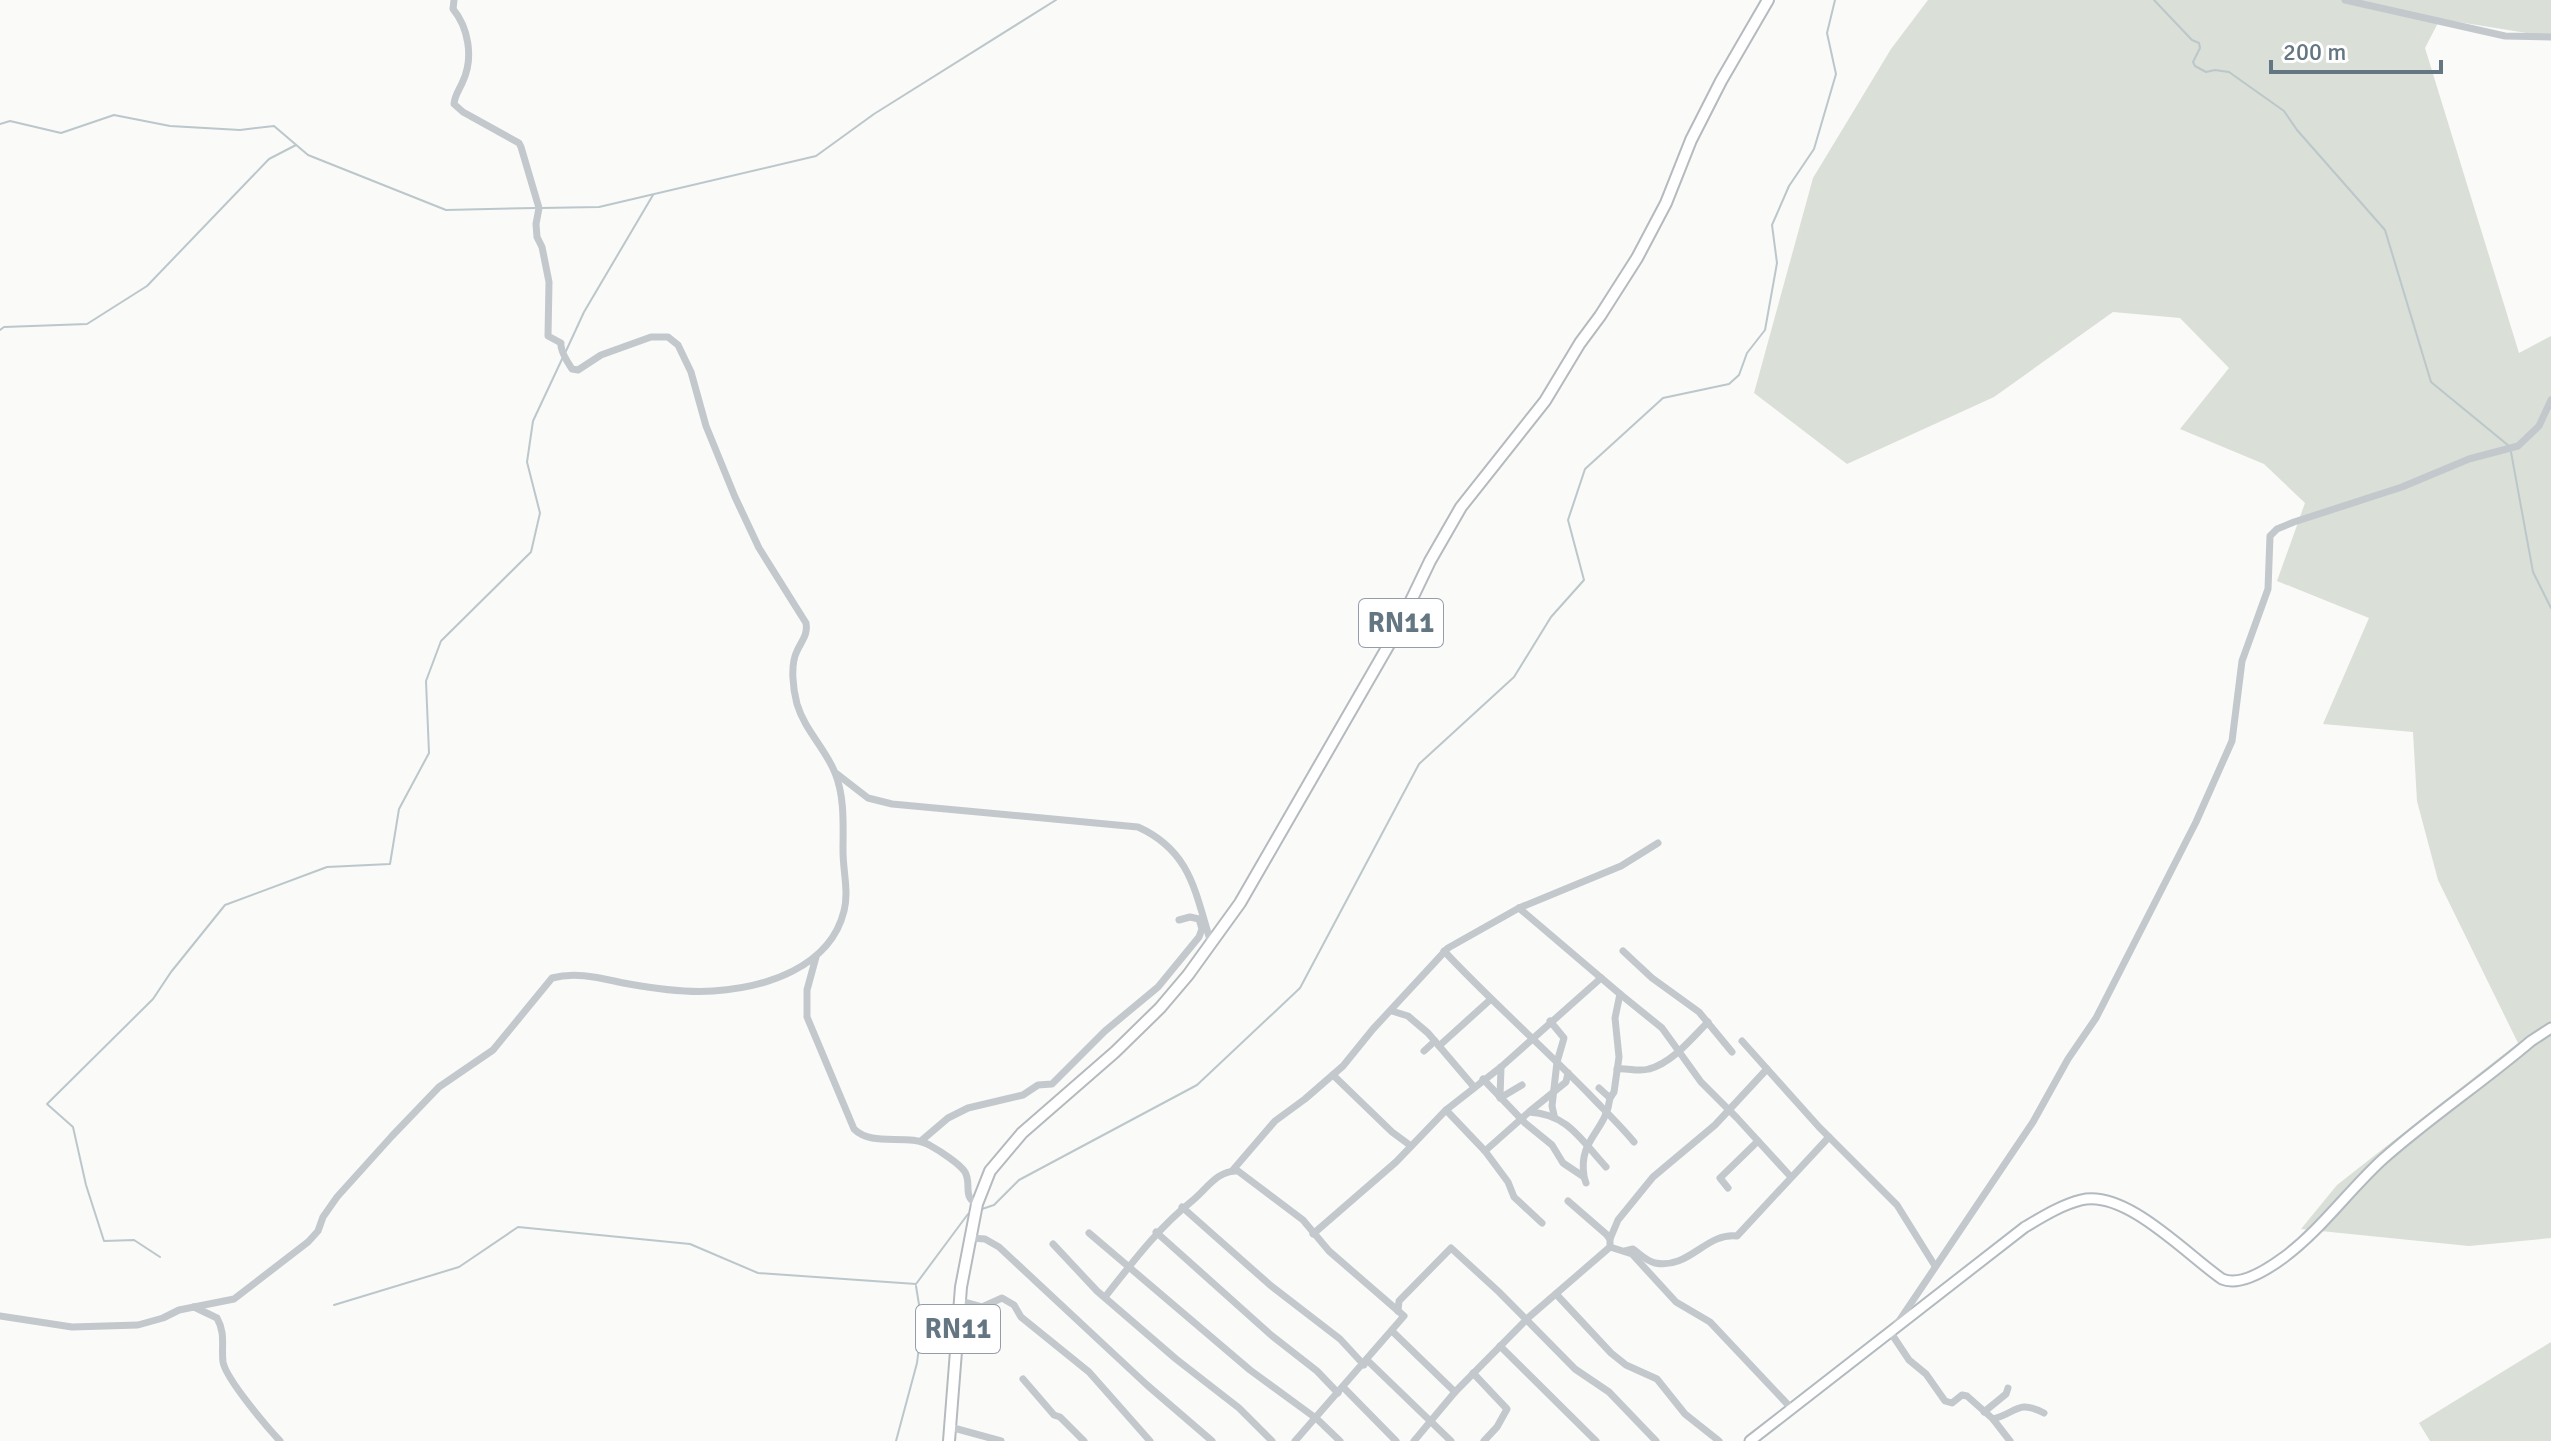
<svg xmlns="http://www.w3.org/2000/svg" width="2551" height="1441" font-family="Signika,sans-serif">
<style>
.green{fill:#dadfd7}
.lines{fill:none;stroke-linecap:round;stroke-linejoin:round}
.stream{stroke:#bbc7cb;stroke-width:2}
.secondary-casing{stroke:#b3babf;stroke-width:13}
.primary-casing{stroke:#b5babe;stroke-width:14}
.minor{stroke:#c3c8cc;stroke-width:7}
.secondary{stroke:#fff;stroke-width:9}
.primary{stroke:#fff;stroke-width:10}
.labels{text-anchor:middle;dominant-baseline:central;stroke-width:8;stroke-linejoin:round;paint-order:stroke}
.shield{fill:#fff;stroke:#939fa8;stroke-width:2}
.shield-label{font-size:28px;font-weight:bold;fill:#657683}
</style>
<rect width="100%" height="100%" fill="#fafaf8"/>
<!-- green -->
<g class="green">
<path d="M 1928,0 L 2551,0 L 2551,37 L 2440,19 L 2425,48 L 2519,353 L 2551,336 L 2551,1238 L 2469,1246 L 2301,1229 L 2337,1185 L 2518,1043 L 2438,880 L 2417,801 L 2413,732 L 2323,724 L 2369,618 L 2277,581 L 2305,503 L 2264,464 L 2180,429 L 2229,368 L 2180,318 L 2113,312 L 1994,397 L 1847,464 L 1754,393 L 1813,178 L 1891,49 Z"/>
<path d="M 2551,1342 L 2551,1441 L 2430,1441 L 2419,1423 Z"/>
</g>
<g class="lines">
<!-- stream -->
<g class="stream">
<path d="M 2154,0 L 2192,40 L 2199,43 L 2200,48 L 2193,62 L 2195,66 L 2206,72 L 2215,70 L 2229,72 L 2284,111 L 2297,130 L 2385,230 L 2431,382 L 2509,446"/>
<path d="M 0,124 L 10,121 L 61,133 L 114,115 L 170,126 L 240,130 L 274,126 L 308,155 L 446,210 L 535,208"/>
<path d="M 541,208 L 599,207 L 816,156 L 874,114 L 1056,0"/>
<path d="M 0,330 L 4,327 L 87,324 L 147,286 L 269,159 L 296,145"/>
<path d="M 566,351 L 584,312 L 653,195"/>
<path d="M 2511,452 L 2533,572 L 2551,608"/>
<path d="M 982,1209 L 994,1205 L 1019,1180 L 1197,1085 L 1300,988 L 1419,764 L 1514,677 L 1551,617 L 1584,580 L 1568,520 L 1585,469 L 1663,398 L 1729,384 L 1739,375 L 1747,353 L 1765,330 L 1777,263 L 1772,225 L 1789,186 L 1814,149 L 1836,74 L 1827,33 L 1835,0"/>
<path d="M 160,1257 L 134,1240 L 104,1241 L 86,1185 L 73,1127 L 47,1104 L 153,999 L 171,972 L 225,905 L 327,867 L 390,864 L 399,809 L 429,753 L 426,681 L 441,641 L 531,552 L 540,513 L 527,462 L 533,421 L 563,357"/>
<path d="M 334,1305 L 459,1267 L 518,1227 L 690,1244 L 758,1273 L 916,1284 L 968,1214"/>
<path d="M 896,1441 L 917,1363 L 922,1323 L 916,1286"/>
</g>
<defs>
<path id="secondary" d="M 1750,1441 L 2025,1227 C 2042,1217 2061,1205 2081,1200 C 2126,1189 2187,1255 2222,1279 C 2241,1287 2268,1269 2283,1258 C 2321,1230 2348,1191 2383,1159 C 2429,1118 2483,1082 2531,1041 L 2551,1028"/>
<path id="primary" d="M 949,1441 L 961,1287 L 977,1204 L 990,1171 L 1022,1133 L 1115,1052 L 1160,1008 L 1188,975 L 1240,903 L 1395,634 L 1430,561 L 1461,507 L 1545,401 L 1580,343 L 1600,316 L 1637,258 L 1666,203 L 1691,140 L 1721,81 L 1768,0"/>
</defs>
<!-- secondary casing -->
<use href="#secondary" class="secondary-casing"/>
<!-- primary casing -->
<use href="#primary" class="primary-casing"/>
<!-- minor -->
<g class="minor">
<path d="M 2345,0 L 2505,36 L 2551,37"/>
<path d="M 837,774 L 868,798 L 892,804 L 1138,827 C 1191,851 1195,892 1211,943"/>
<path d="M 1519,908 L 1620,994 L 1615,1018 L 1619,1057 L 1614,1092 L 1610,1098"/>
<path d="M 1444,951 C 1490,1000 1541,1045 1588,1093 C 1604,1110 1620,1125 1634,1142"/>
<path d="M 1623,951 L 1652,978 L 1699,1012 L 1732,1052"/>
<path d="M 816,957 L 807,990 L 807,1017 L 854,1129 C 873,1148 908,1132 931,1146 C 940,1151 960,1164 965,1172 C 972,1184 962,1197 977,1204"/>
<path d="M 1620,994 L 1662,1028 L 1701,1082 L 1737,1118 L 1791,1177"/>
<path d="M 1392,1011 L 1408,1016 L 1428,1033 L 1474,1087"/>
<path d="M 1550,1021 L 1564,1038 L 1557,1062 L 1552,1106 L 1554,1115"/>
<path d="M 1742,1041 L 1819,1127 L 1897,1205 L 1935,1266"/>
<path d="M 1439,1046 L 1491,999"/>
<path d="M 1424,1051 L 1435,1041"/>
<path d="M 1617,1069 C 1628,1068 1639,1072 1649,1069 C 1672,1063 1691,1039 1708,1022"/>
<path d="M 1333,1075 L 1392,1132 L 1411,1146"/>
<path d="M 1483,1079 L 1525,1123 L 1552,1145 L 1563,1163 L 1584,1177 L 1586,1183"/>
<path d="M 1500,1097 L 1501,1067"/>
<path d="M 1500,1098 L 1522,1085"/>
<path d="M 1446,1110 L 1485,1151 L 1508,1182 L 1514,1197 L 1542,1223"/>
<path d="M 1530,1111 L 1566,1082 L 1568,1073"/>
<path d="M 921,1141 L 948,1118 L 968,1108 L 1023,1095 L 1038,1085 L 1052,1084 L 1105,1031 L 1158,987 L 1199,937 L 1202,929 L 1199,919 L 1190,917 L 1179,920"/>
<path d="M 1485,1151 L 1529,1112 C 1568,1114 1581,1140 1606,1167"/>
<path d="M 1232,1171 L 1275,1121 L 1305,1099 L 1343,1066 L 1373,1029 L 1448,948 L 1519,908 L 1621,866 L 1658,843"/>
<path d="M 1584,1176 C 1578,1139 1606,1132 1610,1098 L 1599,1088"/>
<path d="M 1728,1188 L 1720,1178 L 1758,1141"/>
<path d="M 1182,1207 L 1270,1285 L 1340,1339 L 1364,1365"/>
<path d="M 1156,1232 L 1271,1335 L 1317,1371 L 1338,1393"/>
<path d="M 1089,1233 L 1250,1370 L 1317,1419 L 1340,1441"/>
<path d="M 1313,1234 L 1396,1162 L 1446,1110 L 1501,1067 L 1601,978"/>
<path d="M 971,1238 L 985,1239 L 999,1247 L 1147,1385 L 1212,1441"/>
<path d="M 1610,1239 L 1618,1220 L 1653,1177 L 1715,1125 L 1767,1069"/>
<path d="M 1053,1244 L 1097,1291 L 1176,1359 L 1239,1408 L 1272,1441"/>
<path d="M 1610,1247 L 1632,1254 L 1676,1302 L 1710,1322 L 1792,1409"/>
<path d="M 1625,1251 L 1633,1249 C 1640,1254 1646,1261 1655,1263 C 1689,1270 1706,1232 1737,1236 L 1829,1137"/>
<path d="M 1556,1294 L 1611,1353 L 1626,1365 L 1657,1379 L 1685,1414 L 1719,1441"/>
<path d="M 1105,1297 C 1132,1263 1158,1228 1192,1201 C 1207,1189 1217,1170 1238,1171 L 1303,1220 L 1329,1251 L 1404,1316 L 1295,1441"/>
<path d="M 960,1301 L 982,1307 L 1002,1298 L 1014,1305 L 1021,1317 L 1089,1372 L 1150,1441"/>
<path d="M 194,1307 L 217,1318 C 226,1334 221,1346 223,1362 C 226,1379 267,1427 280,1441"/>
<path d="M 1398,1311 L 1399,1301 L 1451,1248 L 1499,1292 L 1575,1369 L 1609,1392 L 1656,1441"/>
<path d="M 0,1316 L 72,1327 L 138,1325 L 163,1318 L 179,1310 L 234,1299 L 308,1242 L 318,1231 L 323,1217 L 337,1197 L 392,1136 L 439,1087 L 493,1050 L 552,978 C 578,971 603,979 629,984 C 657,989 685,993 713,991 C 764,988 830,968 844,911 C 849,892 843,871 843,851 C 843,826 845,797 835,773 C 826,749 805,731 797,704 C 793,689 790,665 797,651 C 802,640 808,635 806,623 L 759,548 L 735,497 L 706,426 L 691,372 L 678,345 L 668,337 L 651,337 L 601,355 L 578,370 L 572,369 C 568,363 560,350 561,343 L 548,336 L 549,282 L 542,247 L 537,237 L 536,224 L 539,208 L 521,147 L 519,143 L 463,112 L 454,104 C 455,94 460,89 463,81 C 474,57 468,27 453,9 L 454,0"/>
<path d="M 1392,1331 L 1455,1392"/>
<path d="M 1500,1346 L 1596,1441"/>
<path d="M 1367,1360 L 1451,1441"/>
<path d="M 1473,1373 L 1507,1409 L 1497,1427 L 1484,1441"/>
<path d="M 1023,1379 L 1054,1415 L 1060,1417 L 1084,1441"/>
<path d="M 1343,1387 L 1396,1441"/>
<path d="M 1984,1412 L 2006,1394 L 2008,1388"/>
<path d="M 1993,1419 C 2017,1413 2017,1399 2044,1413"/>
<path d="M 950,1427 L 1001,1441"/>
<path d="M 1414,1441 L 1455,1392 L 1529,1317 L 1610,1247 L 1610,1239 L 1606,1234 L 1568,1201"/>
<path d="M 2010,1441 L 1993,1419 L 1967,1396 L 1962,1395 L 1952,1403 L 1945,1401 L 1926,1374 L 1909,1360 L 1891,1333 L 2033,1122 L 2068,1059 L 2096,1018 L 2196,822 L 2232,741 L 2242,661 L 2268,589 L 2270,536 L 2277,529 L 2294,522 L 2402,487 L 2469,459 L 2518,446 L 2539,426 L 2551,400"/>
</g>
<!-- secondary -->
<use href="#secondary" class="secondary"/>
<!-- primary -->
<use href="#primary" class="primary"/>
</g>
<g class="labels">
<!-- shield labels -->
<g class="shield">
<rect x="1359" y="599" width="84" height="48" rx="6"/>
<rect x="916" y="1305" width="84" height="48" rx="6"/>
</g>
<g class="shield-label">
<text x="1401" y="623">RN11</text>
<text x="958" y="1329">RN11</text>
</g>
</g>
<!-- scale -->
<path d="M2271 60v12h170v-12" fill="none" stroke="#657683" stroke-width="4"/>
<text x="2283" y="60" font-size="24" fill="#657683" stroke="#ffffff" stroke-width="6" paint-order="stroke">200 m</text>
</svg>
